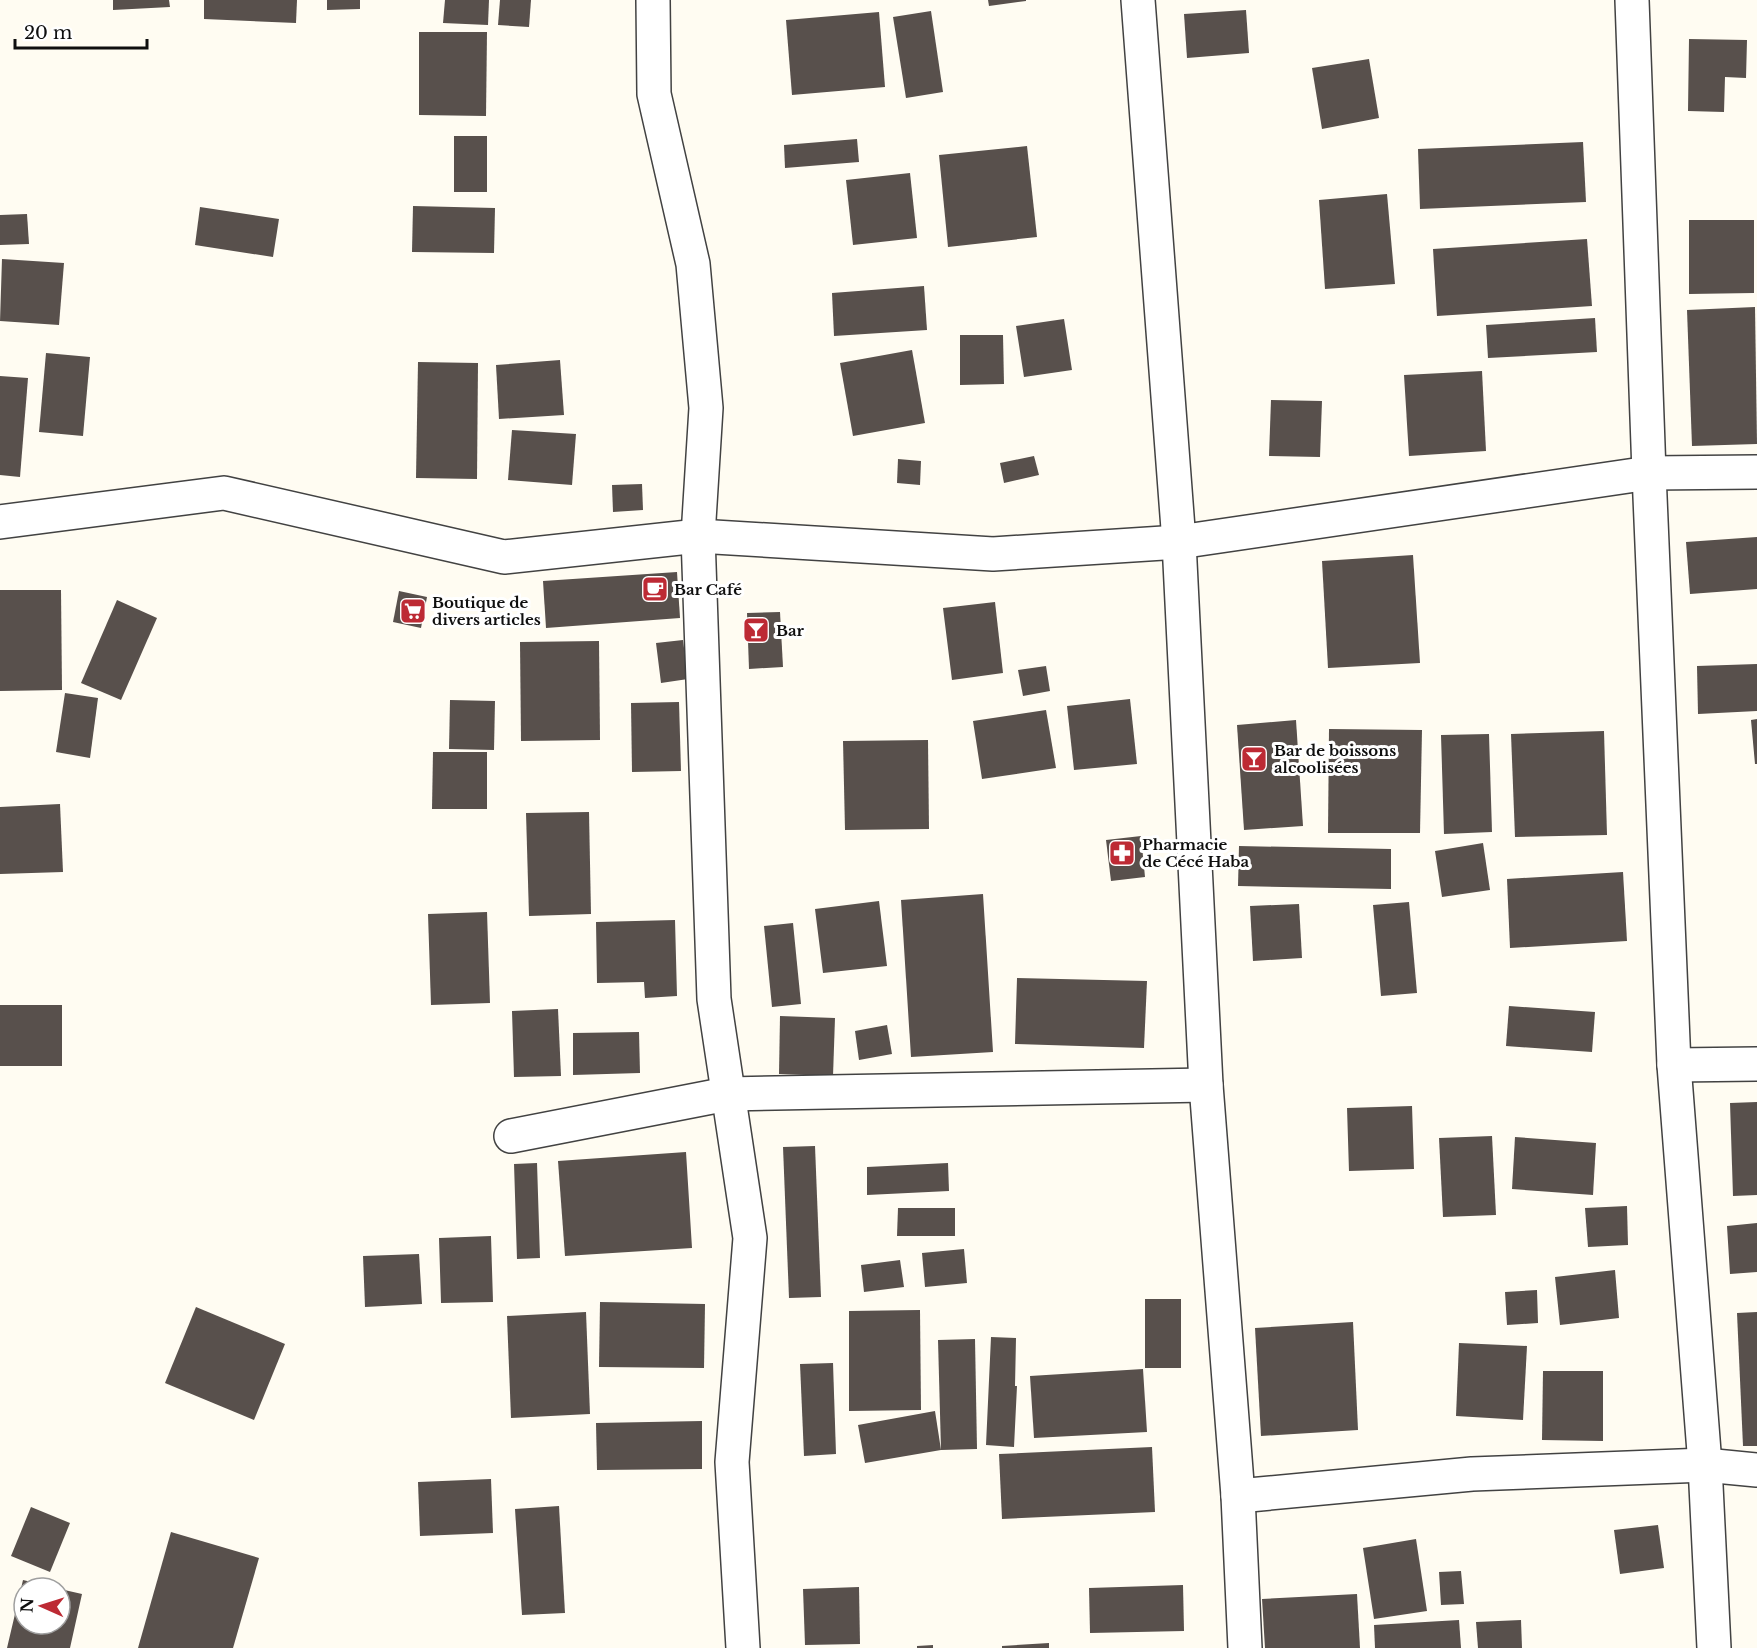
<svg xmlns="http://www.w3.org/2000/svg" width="1757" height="1648" font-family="'Libre Baskerville',serif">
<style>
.building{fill:#58504c}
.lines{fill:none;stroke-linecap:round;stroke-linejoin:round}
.street-casing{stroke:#424242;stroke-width:36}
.street{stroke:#fff;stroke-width:33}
.labels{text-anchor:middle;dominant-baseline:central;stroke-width:6;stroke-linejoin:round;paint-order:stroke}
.poi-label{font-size:15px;font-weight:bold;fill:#0f0f0f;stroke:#fff;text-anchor:start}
</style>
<rect width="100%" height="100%" fill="#fffcf2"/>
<!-- building -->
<g class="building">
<path d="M 113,0 L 169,0 L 170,7 L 113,10 Z"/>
<path d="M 204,0 L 297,0 L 296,23 L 204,19 Z"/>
<path d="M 327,0 L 360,0 L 360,9 L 327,10 Z"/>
<path d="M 445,0 L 489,0 L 488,25 L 443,23 Z"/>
<path d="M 500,0 L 531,0 L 529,27 L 498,25 Z"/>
<path d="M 988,0 L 1026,0 L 1026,1 L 989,6 Z"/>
<path d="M 1246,10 L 1249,53 L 1187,58 L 1184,14 Z"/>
<path d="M 931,11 L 943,92 L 906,98 L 893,17 Z"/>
<path d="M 879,12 L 885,87 L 792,95 L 786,20 Z"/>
<path d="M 419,32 L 487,32 L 486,116 L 419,115 Z"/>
<path d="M 1689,39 L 1747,40 L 1746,78 L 1725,77 L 1724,112 L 1688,111 Z"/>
<path d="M 1369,59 L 1379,118 L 1322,129 L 1312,68 Z"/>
<rect x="454" y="136" width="33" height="56"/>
<path d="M 857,139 L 859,162 L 785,168 L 784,145 Z"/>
<path d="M 1583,142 L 1586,202 L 1420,209 L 1418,149 Z"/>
<path d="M 1027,146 L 1037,237 L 948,247 L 939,155 Z"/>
<path d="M 910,173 L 917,238 L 853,245 L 846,180 Z"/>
<path d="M 1387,194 L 1395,284 L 1325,289 L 1319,200 Z"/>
<path d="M 413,206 L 495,208 L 494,253 L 412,252 Z"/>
<path d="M 200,207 L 279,219 L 273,257 L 195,245 Z"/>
<path d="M 27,214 L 29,244 L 0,245 L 0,215 Z"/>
<path d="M 1689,220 L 1754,220 L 1754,293 L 1689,294 Z"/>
<path d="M 1587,239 L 1592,306 L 1437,316 L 1433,249 Z"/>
<path d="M 2,259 L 64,263 L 59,325 L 0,321 Z"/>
<path d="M 924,286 L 927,330 L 834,336 L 832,293 Z"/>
<path d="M 1755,307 L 1757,444 L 1692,446 L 1687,310 Z"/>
<path d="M 1595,318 L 1597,352 L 1488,358 L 1486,325 Z"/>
<path d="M 1064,319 L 1072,370 L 1024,377 L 1016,326 Z"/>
<path d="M 960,335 L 1003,335 L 1004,384 L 960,385 Z"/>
<path d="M 912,350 L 925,423 L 853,436 L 840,363 Z"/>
<path d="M 46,353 L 90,357 L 83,436 L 39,432 Z"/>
<path d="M 560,360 L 564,415 L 499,419 L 496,365 Z"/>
<path d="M 418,362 L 478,363 L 477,479 L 416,478 Z"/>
<path d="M 1482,371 L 1486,451 L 1409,456 L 1404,375 Z"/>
<path d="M 0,376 L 28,378 L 20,477 L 0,475 Z"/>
<path d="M 1271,400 L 1322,401 L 1320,457 L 1269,456 Z"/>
<path d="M 512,430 L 576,434 L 572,485 L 508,480 Z"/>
<path d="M 1034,456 L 1039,475 L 1004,483 L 1000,463 Z"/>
<path d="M 898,459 L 921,461 L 920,485 L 897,483 Z"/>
<path d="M 642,484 L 643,510 L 613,512 L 612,485 Z"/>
<path d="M 1757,537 L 1757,589 L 1690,594 L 1686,542 Z"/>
<path d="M 1413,555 L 1420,663 L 1328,668 L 1322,561 Z"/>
<path d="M 677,572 L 680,618 L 546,628 L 543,581 Z"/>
<path d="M 0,590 L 61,590 L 62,690 L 0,691 Z"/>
<path d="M 399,591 L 427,597 L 421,628 L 393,622 Z"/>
<path d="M 117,600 L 157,618 L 121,700 L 81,683 Z"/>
<path d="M 995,602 L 1003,673 L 952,680 L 943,608 Z"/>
<path d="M 780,612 L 783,667 L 749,669 L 747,613 Z"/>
<path d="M 683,640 L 688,679 L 661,683 L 656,643 Z"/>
<path d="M 599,641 L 600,740 L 521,741 L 520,642 Z"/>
<path d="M 1757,664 L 1757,711 L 1698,714 L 1697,666 Z"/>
<path d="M 1046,666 L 1050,691 L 1023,696 L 1018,670 Z"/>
<path d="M 65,693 L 98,698 L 90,758 L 56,752 Z"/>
<path d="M 1130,699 L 1137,764 L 1074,770 L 1067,706 Z"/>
<path d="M 450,700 L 495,701 L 494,750 L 449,749 Z"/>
<path d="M 679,702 L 681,771 L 632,772 L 631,703 Z"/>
<path d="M 1046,710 L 1056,768 L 982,779 L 973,721 Z"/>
<path d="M 1757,719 L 1757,764 L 1755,764 L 1751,720 Z"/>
<path d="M 1296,720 L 1303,826 L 1244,830 L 1237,725 Z"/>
<path d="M 1329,729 L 1422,730 L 1420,833 L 1328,833 Z"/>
<path d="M 1604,731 L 1607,835 L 1515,837 L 1511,734 Z"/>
<path d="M 1489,734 L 1492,832 L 1444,834 L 1441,735 Z"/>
<path d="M 928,740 L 929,829 L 845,830 L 843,741 Z"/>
<path d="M 433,752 L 487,752 L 487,809 L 432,809 Z"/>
<path d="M 60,804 L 63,872 L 0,874 L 0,807 Z"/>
<path d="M 589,812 L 591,914 L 529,916 L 526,813 Z"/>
<path d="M 1141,836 L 1145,877 L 1111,881 L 1106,840 Z"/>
<path d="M 1483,843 L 1490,890 L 1442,897 L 1435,851 Z"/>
<path d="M 1239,846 L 1391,849 L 1391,889 L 1238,886 Z"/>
<path d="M 1623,872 L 1627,941 L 1510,948 L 1507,879 Z"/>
<path d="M 983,894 L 993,1052 L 911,1057 L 901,900 Z"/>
<path d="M 879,901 L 887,966 L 823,973 L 815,909 Z"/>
<path d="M 1409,902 L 1417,993 L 1381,996 L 1373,905 Z"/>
<path d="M 1299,904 L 1302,958 L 1253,961 L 1250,906 Z"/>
<path d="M 487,912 L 490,1003 L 431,1005 L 428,914 Z"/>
<path d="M 675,920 L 677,996 L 645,998 L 644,982 L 597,983 L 596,922 Z"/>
<path d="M 793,923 L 801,1004 L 772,1007 L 764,926 Z"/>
<path d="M 1017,978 L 1147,981 L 1144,1048 L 1015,1044 Z"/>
<rect x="0" y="1005" width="62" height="61"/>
<path d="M 1509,1006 L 1595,1012 L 1592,1052 L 1506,1046 Z"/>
<path d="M 558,1009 L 561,1076 L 514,1077 L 512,1011 Z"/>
<path d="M 780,1016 L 835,1018 L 833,1076 L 779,1074 Z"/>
<path d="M 887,1025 L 892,1054 L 859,1060 L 855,1031 Z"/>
<path d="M 639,1032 L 640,1073 L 573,1075 L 573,1033 Z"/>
<path d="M 1757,1102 L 1757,1195 L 1733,1196 L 1730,1103 Z"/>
<path d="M 1412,1106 L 1414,1169 L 1349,1171 L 1347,1108 Z"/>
<path d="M 1492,1136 L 1496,1215 L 1443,1217 L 1439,1138 Z"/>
<path d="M 1515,1137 L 1596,1143 L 1593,1195 L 1512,1189 Z"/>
<path d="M 815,1146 L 821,1297 L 789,1298 L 783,1147 Z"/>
<path d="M 686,1152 L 692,1248 L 565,1256 L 558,1161 Z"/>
<path d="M 537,1163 L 540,1258 L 517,1259 L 514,1164 Z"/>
<path d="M 948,1163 L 949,1191 L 867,1195 L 867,1167 Z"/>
<path d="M 1627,1206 L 1628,1245 L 1588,1247 L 1585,1208 Z"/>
<path d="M 898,1208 L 955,1208 L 955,1236 L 897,1236 Z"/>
<path d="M 1757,1223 L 1757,1272 L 1730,1274 L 1727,1226 Z"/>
<path d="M 491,1236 L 493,1302 L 441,1303 L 439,1238 Z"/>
<path d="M 964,1249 L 967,1283 L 925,1287 L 922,1253 Z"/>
<path d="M 419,1254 L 422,1304 L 365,1307 L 363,1256 Z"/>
<path d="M 900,1260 L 904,1287 L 864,1292 L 861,1265 Z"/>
<path d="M 1615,1270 L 1619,1318 L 1560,1325 L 1555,1277 Z"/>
<path d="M 1537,1290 L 1538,1323 L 1507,1325 L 1505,1292 Z"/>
<rect x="1145" y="1299" width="36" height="69"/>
<path d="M 600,1302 L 705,1304 L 704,1368 L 599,1367 Z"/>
<path d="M 196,1307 L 285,1344 L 254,1420 L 165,1383 Z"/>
<path d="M 920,1310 L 921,1410 L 849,1411 L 849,1311 Z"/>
<path d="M 586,1312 L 590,1414 L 511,1418 L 507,1316 Z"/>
<path d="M 1757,1312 L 1757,1446 L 1743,1446 L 1737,1313 Z"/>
<path d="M 1353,1322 L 1358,1430 L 1261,1436 L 1255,1328 Z"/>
<path d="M 991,1337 L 1016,1338 L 1015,1386 L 1017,1386 L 1014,1447 L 986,1445 Z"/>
<path d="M 975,1339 L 977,1449 L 941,1450 L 938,1340 Z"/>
<path d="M 1459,1343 L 1527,1346 L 1523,1420 L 1456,1416 Z"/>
<path d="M 833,1363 L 836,1454 L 804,1456 L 800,1364 Z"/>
<path d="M 1143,1369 L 1147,1432 L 1034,1438 L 1030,1376 Z"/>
<path d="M 1543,1371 L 1603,1371 L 1603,1441 L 1542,1440 Z"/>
<path d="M 935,1411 L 941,1450 L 865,1463 L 858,1425 Z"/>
<path d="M 702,1421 L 702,1469 L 597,1470 L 596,1423 Z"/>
<path d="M 1152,1447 L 1155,1512 L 1002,1519 L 999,1454 Z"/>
<path d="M 491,1479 L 493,1533 L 420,1536 L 418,1482 Z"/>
<path d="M 559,1506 L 565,1613 L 522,1615 L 515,1509 Z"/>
<path d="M 31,1507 L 70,1523 L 50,1572 L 11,1556 Z"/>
<path d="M 1658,1525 L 1664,1568 L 1620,1574 L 1614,1530 Z"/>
<path d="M 171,1532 L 259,1558 L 233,1648 L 138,1648 Z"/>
<path d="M 1416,1539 L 1427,1611 L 1374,1619 L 1363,1548 Z"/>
<path d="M 1461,1571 L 1464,1604 L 1441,1605 L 1439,1572 Z"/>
<path d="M 23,1580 L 52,1587 L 24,1588 L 24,1624 L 60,1624 L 60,1589 L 82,1594 L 70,1648 L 7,1648 Z"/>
<path d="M 1183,1585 L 1184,1631 L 1090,1633 L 1089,1588 Z"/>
<path d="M 859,1587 L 860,1644 L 805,1645 L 803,1589 Z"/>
<path d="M 1357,1594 L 1360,1648 L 1265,1648 L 1262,1599 Z"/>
<path d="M 1459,1620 L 1461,1648 L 1375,1648 L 1374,1625 Z"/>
<path d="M 1521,1620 L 1522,1648 L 1478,1648 L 1476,1622 Z"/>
<path d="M 1049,1643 L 1049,1648 L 1002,1648 L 1002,1646 Z"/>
<path d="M 933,1645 L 933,1648 L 917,1648 L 917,1646 Z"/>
</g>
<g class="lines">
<defs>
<g id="street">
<path d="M 653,0 L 654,94 L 693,264 L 706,408 L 698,536 L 714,999 L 750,1238 L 732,1462 L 743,1648"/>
<path d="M 1138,0 L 1179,542 L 1206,1085 L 1238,1496 L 1245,1648"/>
<path d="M 1632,0 L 1649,473 L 1674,1065 L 1705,1465 L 1714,1648"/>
<path d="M 0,522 L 224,493 L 504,557 L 698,536 L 993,554 L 1179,542 L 1649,473 L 1757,472"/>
<path d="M 1674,1065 L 1757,1064"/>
<path d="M 511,1136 L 727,1094 L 1206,1085"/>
<path d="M 1238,1496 L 1472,1474 L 1705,1465 L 1757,1470"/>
</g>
</defs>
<!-- street casing -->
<use href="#street" class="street-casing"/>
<!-- street -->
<use href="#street" class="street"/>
</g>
<!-- icons -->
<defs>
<symbol id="cafe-square" viewBox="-11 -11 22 22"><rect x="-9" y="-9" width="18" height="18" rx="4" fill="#bd2a34" stroke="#fff"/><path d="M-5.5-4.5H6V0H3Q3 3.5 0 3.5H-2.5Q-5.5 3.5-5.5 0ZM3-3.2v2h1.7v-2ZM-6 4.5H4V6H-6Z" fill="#fff"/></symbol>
<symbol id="supermarket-square" viewBox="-11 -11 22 22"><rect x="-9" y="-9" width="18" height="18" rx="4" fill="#bd2a34" stroke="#fff"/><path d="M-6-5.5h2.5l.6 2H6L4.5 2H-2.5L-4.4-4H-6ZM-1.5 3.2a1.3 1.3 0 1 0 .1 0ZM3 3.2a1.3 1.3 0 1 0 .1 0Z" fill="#fff"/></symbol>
<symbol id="bar-square" viewBox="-11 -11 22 22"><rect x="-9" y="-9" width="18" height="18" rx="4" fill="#bd2a34" stroke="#fff"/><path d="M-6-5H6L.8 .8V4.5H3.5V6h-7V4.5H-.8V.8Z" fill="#fff"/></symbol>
<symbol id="pharmacy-square" viewBox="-11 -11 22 22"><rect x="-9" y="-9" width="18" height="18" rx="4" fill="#bd2a34" stroke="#fff"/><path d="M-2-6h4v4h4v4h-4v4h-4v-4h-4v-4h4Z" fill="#fff"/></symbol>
</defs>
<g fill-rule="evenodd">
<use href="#cafe-square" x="640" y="574" width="30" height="30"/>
<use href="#supermarket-square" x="398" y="596" width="30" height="30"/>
<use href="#bar-square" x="741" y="615" width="30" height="30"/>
<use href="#bar-square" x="1239" y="744" width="30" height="30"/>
<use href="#pharmacy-square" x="1107" y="838" width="30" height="30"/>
</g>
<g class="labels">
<!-- poi labels -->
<g class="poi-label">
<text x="674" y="589">Bar Café</text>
<text x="432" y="602">Boutique de<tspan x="432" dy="17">divers articles</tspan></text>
<text x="776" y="630">Bar</text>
<text x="1274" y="750">Bar de boissons<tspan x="1274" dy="17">alcoolisées</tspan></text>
<text x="1142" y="844">Pharmacie<tspan x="1142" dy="17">de Cécé Haba</tspan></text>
</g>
</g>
<!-- north arrow -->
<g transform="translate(42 1606) rotate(273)"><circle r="28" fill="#ffffff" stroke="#9f9f9f" stroke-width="1.5"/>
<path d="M0-4.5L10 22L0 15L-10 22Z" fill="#bd2a34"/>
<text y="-9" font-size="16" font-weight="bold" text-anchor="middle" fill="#0f0f0f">N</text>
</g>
<!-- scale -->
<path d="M15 39v9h132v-9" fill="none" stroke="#0f0f0f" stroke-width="3"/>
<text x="24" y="39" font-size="18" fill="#0f0f0f" stroke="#ffffff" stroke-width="4.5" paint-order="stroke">20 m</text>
</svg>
